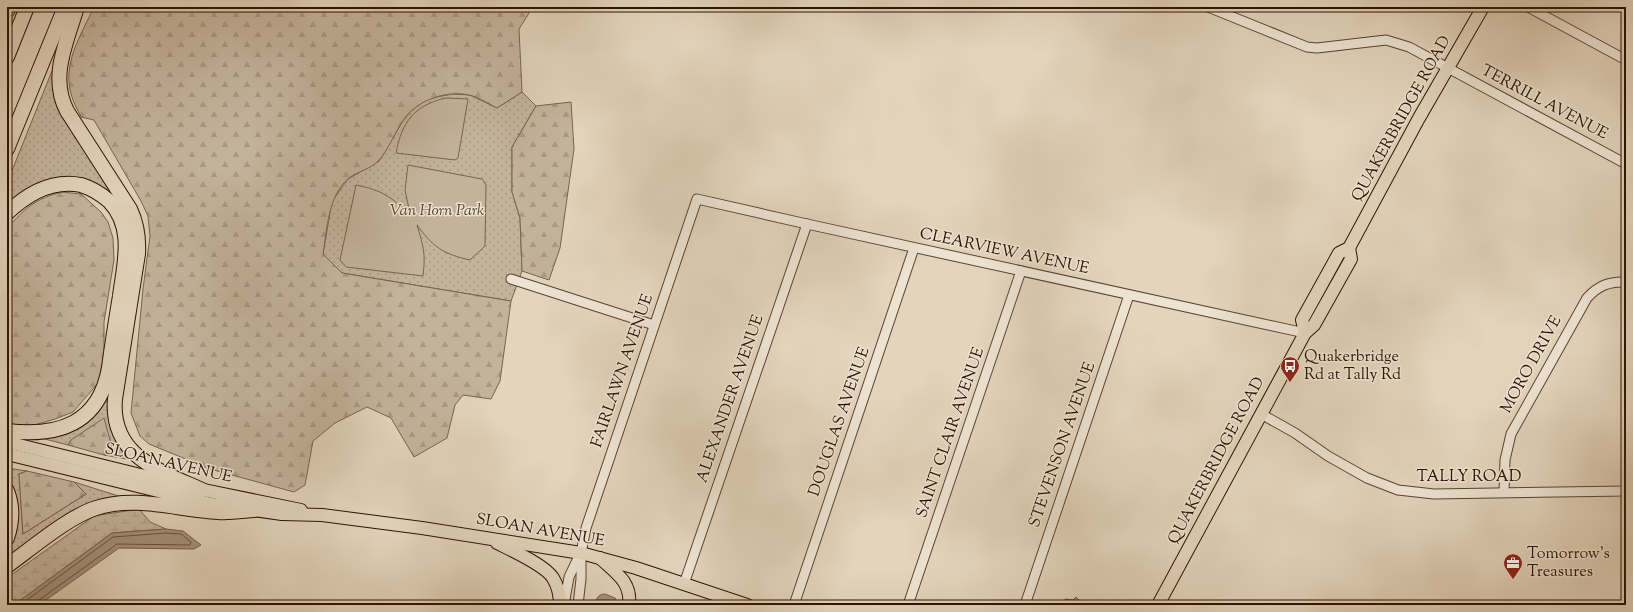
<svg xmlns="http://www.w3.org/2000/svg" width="1633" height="612" font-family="'Sorts Mill Goudy',serif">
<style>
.grass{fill:url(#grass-dots);stroke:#78634e}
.forest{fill:url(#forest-firs);stroke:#78634e}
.wetland{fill:url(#wetland-marsh);stroke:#78634e}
.garden{fill:#c4b39c;stroke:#78634e}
.water{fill:#a5927c;stroke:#755f4a}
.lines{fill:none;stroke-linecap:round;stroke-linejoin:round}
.shore{stroke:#68523e;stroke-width:1}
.minor-casing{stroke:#5a432f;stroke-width:11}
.major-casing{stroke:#2c1300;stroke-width:14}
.highway-casing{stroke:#2c1300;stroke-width:16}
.minor{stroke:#ede3d3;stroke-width:9}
.major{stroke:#e3d4bc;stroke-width:12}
.highway{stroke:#e3d4bc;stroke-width:14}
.labels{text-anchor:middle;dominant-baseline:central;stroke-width:3;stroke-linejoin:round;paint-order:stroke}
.street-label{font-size:16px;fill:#2c1300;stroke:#ede3d3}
.park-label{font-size:16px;font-style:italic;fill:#5a432f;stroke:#ede3d3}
.poi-label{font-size:16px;fill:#2c1300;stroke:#ede3d3;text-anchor:start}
</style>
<defs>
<pattern id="grass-dots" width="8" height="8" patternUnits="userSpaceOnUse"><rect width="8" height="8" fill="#c4b39c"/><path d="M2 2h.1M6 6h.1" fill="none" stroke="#a99985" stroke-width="1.8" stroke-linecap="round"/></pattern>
<pattern id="forest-firs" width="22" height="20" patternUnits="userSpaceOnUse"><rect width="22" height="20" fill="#c4b39c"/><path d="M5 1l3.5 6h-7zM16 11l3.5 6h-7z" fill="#a99985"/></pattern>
<pattern id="wetland-marsh" width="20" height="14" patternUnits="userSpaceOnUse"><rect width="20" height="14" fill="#c4b39c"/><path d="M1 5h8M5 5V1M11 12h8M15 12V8" fill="none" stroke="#a99985"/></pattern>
</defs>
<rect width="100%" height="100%" fill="#e3d4bc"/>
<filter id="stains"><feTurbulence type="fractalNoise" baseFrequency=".005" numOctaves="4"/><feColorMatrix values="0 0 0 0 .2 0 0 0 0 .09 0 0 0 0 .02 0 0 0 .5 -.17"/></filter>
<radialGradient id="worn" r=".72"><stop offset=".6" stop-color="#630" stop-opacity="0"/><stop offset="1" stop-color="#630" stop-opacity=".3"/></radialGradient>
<!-- grass -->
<g class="grass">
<path d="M 56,61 L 55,94 L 112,194 L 97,187 L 74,179 L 7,205 L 7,183 Z"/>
<path d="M 522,92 L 536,106 L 512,147 L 512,192 L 520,218 L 522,271 L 511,301 L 342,273 L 323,254 L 332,201 L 348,179 L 379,161 L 404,119 L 413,109 L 426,100 L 437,97 L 453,94 L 470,95 L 497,108 Z"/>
<path d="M 111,395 L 112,430 L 133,460 L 104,455 L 113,451 L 71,440 L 68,445 L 41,438 L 98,407 Z"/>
<path d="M 7,468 L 27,471 L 19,474 L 23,534 L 86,494 L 74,482 L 125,498 L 7,558 L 7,547 L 15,524 L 13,492 L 7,479 Z"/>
</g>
<!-- forest -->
<g class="forest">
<path d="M 94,7 L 533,7 L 519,29 L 522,92 L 497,108 C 489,104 479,97 469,95 C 446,90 418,100 404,119 C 396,130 387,153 378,161 C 371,169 358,171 349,178 C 328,195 327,230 323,254 L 342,273 L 511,301 L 500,381 L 491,399 L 463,395 L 455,405 L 447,438 L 414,457 L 391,418 L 367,407 L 335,423 L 313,441 L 305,485 L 294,492 L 210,469 L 149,444 L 140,436 L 131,413 L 143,289 L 150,236 L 148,216 L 141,201 L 94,120 L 81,117 C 78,110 74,104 72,97 C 61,65 81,35 94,7 Z"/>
<path d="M 571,102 L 574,149 L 560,248 L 549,280 L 522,271 L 520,218 L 512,192 L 512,147 L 536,106 Z"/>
<path d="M 62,192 L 81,194 L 101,212 L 108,222 L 113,238 L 114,260 L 104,322 L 104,353 L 99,382 L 73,412 L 55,419 L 28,427 L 7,423 L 7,228 C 26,208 34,199 62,192 Z"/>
<path d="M 104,418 L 113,451 L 104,455 L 68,445 L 71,440 Z"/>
<path d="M 27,471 L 74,482 L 86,494 L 23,534 L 19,474 Z"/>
</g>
<!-- wetland -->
<path class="wetland" d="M 139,509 L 150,522 L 166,529 L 112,533 L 14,605 L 7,605 L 7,578 L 94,516 Z"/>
<!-- garden -->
<g class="garden">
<path d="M 446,98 L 468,99 L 458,158 L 455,160 L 396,153 C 402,121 415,105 446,98 Z"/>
<path d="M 408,165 L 482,179 L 486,185 L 485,246 L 470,260 C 443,254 433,247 417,225 C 423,246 426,252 423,276 L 346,267 L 340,260 L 356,185 C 384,191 389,196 410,214 L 405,190 Z"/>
</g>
<!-- water -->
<g class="water">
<path d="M 166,529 L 183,531 L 201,545 L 194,549 L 119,548 L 39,605 L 14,605 L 112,533 Z"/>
<path d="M 605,594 L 615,598 L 619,605 L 596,605 L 597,598 L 600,595 Z"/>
<path d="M 1076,597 L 1080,601 L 1077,605 L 1064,604 L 1065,599 L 1073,600 Z"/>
</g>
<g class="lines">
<!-- shore -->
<path class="shore" d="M 20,605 L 113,537 L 166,533 L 181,534 L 191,542 L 190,545 L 117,544 L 39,600 L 37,605"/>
<defs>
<g id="minor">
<path d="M 1208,7 L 1307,47 L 1317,48 L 1386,40 L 1409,47 L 1626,164"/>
<path d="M 1528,7 L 1626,60"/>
<path d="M 511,279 L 654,325"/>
<path d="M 1261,414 L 1295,433 L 1328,456 L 1367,478 L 1398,490 L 1434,494 L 1626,491"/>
<path d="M 1504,492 L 1505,460 L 1511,434 L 1587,298 C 1598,286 1609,281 1626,282"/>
<path d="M 684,584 L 807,224"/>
<path d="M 564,605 L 569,577 L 580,554"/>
<path d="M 578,605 L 581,579 L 581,553 L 586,528 L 697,199 L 807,224 L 1305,333"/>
<path d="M 794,605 L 914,248"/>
<path d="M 908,605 L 1021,271"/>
<path d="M 1025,605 L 1129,295"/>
</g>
<g id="major">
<path d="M 1305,333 L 1302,320 L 1339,253 L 1349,248 L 1419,118 L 1483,7"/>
<path d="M 7,442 L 189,487 L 301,510"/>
<path d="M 7,454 L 211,504 L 282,514 L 322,515 L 422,528 L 581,553 L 636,568 L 747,605"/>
<path d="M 497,543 C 511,550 545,565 553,578 C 558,586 560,596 560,605"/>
<path d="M 600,558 C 615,572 632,582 629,605"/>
<path d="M 1158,605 L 1305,333 L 1314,325 L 1351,259 L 1349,248"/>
</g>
<g id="highway">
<path d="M 77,7 C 67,41 49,77 67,111 L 130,209 C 137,224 139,238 138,254 L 115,399 C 110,456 160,471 202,490"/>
<path d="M 7,11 L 9,7"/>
<path d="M 7,57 L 27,7"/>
<path d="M 7,149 L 65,7"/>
<path d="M 7,213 C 27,194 52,179 81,185 C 91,188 101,194 109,201 C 135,228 124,264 120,296 C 116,320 112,344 109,368 C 99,424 58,437 7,431"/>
<path d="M 7,491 C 13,506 12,523 7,538"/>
<path d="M 7,566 C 32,548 68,517 96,508 C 136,495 178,510 218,512 C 230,513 242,511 254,510"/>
</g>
</defs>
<!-- minor casing -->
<use href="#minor" class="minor-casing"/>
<!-- major casing -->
<use href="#major" class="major-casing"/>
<!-- highway casing -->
<use href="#highway" class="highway-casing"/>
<!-- minor -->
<use href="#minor" class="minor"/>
<!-- major -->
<use href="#major" class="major"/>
<!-- highway -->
<use href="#highway" class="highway"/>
</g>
<!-- icons -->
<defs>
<symbol id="bus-pin" viewBox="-11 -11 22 30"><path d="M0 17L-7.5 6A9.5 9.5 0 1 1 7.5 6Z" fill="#8f2418" stroke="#ede3d3"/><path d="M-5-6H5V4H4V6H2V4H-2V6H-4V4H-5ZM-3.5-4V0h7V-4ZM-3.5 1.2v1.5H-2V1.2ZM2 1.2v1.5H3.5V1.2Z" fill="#fff"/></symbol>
<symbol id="office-pin" viewBox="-11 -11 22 30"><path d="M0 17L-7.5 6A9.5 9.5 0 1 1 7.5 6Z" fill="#8f2418" stroke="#ede3d3"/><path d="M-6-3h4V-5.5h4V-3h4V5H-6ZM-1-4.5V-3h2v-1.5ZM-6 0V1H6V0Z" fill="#fff"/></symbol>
</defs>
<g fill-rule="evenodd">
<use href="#bus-pin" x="1279" y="355" width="22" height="30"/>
<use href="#office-pin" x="1502" y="552" width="22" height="30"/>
</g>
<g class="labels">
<!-- street labels -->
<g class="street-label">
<text transform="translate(1544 103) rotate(28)">TERRILL AVENUE</text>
<text transform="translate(1402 119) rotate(-61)">QUAKERBRIDGE ROAD</text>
<text transform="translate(1004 252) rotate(12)">CLEARVIEW AVENUE</text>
<text transform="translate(1532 365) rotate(-61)">MORO DRIVE</text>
<text transform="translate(623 371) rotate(-71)">FAIRLAWN AVENUE</text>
<text transform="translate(731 399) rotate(-71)">ALEXANDER AVENUE</text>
<text transform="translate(840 422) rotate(-71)">DOUGLAS AVENUE</text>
<text transform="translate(951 433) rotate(-71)">SAINT CLAIR AVENUE</text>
<text transform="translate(1063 445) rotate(-71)">STEVENSON AVENUE</text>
<text transform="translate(1217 461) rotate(-62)">QUAKERBRIDGE ROAD</text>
<text transform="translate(168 464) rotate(13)">SLOAN AVENUE</text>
<text x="1469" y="477">TALLY ROAD</text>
<text transform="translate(540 531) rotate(10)">SLOAN AVENUE</text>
</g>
<!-- park labels -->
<g class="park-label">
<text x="437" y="211">Van Horn Park</text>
</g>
<!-- poi labels -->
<g class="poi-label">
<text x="1304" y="357">Quakerbridge<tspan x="1304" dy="18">Rd at Tally Rd</tspan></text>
<text x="1527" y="554">Tomorrow's<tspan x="1527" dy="18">Treasures</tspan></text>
</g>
</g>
<!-- margin -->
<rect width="1633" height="612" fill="none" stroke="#e3d4bc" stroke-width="24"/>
<rect x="8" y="8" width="1617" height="596" fill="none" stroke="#2c1300" stroke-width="2"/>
<rect x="12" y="12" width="1609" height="588" fill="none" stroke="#2c1300"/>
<rect width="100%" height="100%" filter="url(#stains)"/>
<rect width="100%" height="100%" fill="url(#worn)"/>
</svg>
